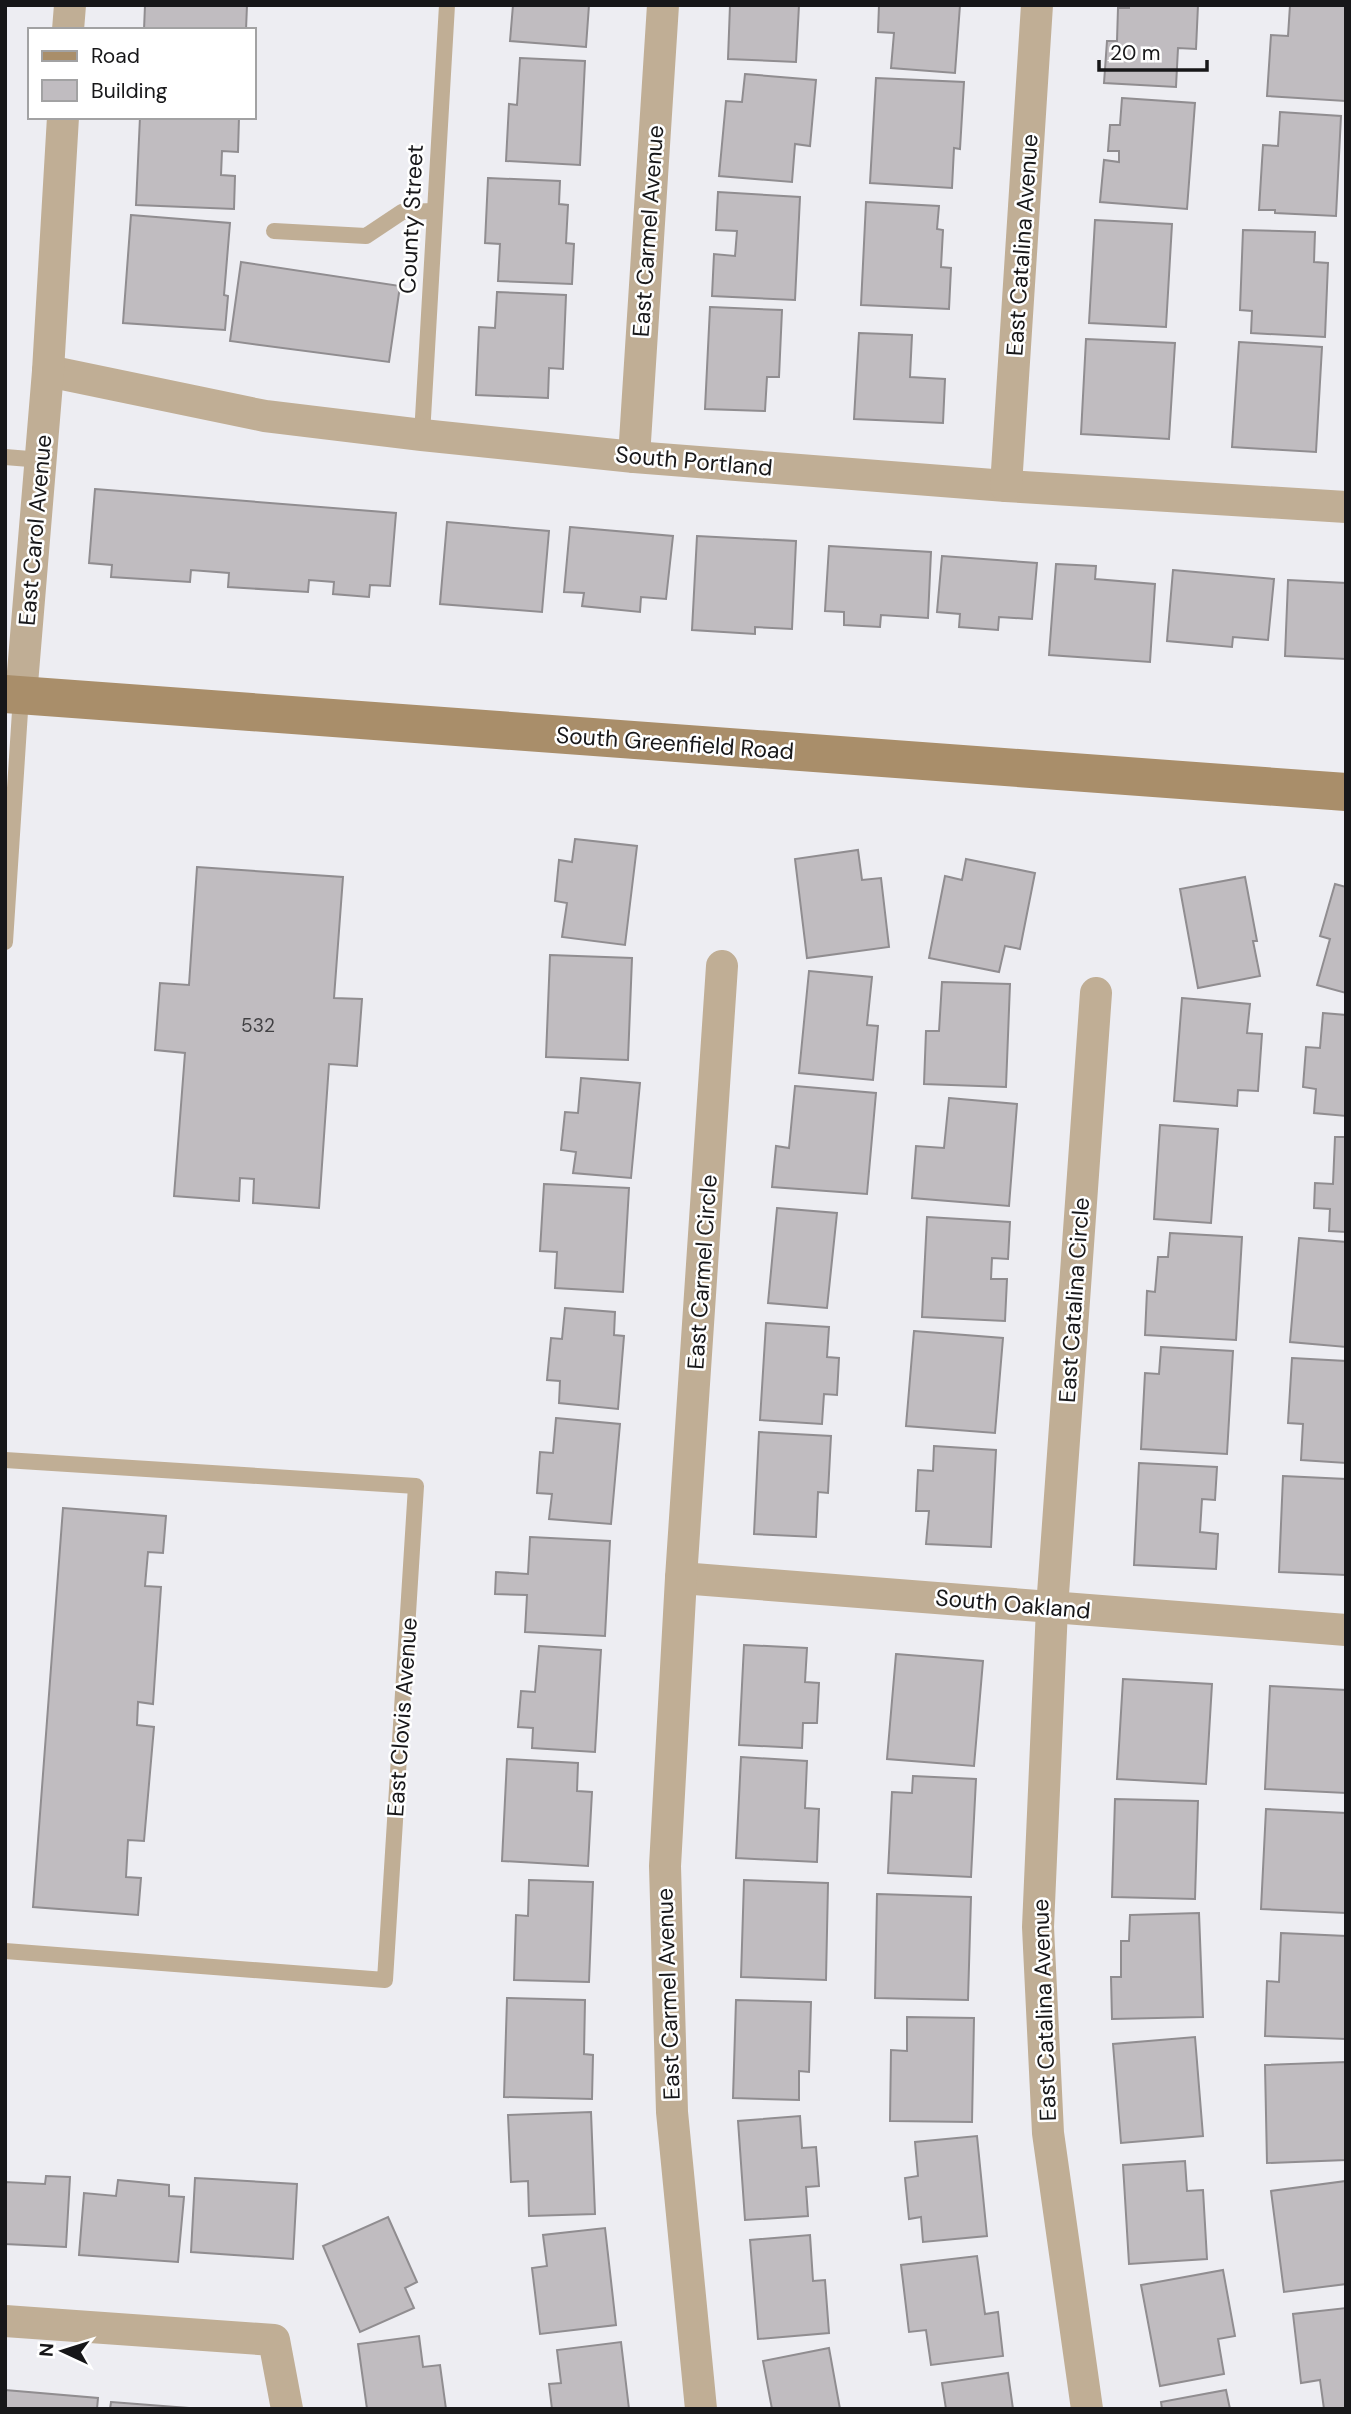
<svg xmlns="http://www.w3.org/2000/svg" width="1351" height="2414" font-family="'DM Sans',sans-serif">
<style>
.building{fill:#c0bcc0;stroke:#908d90;stroke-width:2}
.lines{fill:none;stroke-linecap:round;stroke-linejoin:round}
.lane{stroke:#c0ae95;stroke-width:16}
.street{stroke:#c0ae95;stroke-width:32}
.secondary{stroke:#a98e6a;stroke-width:38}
.labels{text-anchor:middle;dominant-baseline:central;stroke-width:5;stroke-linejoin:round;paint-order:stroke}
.number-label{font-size:19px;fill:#414043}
.street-label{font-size:23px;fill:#171719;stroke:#fff}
</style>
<rect width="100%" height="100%" fill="#ededf2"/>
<!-- building -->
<g class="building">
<path d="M 145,5 L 247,5 L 246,30 L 144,30 Z"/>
<path d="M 513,5 L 589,5 L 586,47 L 510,41 Z"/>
<path d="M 730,5 L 799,5 L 796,62 L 728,59 Z"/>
<path d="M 879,5 L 960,5 L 955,73 L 891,68 L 894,33 L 878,32 Z"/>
<path d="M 1129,5 L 1198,5 L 1196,49 L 1178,48 L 1176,87 L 1104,83 L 1107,41 L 1117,41 L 1118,8 L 1129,8 Z"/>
<path d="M 1290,5 L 1346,6 L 1345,101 L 1267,96 L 1271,35 L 1288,36 Z"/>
<path d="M 520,58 L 585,61 L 580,165 L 506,161 L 509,104 L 517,105 Z"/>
<path d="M 745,74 L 816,80 L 810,146 L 795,144 L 792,182 L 719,176 L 726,101 L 742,102 Z"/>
<path d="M 876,78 L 964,82 L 960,149 L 954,148 L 952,188 L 870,183 Z"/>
<path d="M 1122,98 L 1195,103 L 1187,209 L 1100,202 L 1104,160 L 1119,162 L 1119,151 L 1108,151 L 1110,125 L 1120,125 Z"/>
<path d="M 1280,112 L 1341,116 L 1336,216 L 1275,213 L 1275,210 L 1259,210 L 1263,145 L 1278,146 Z"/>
<path d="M 140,117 L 239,117 L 238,152 L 222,151 L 221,175 L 235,176 L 234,209 L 136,205 Z"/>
<path d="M 488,178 L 560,181 L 559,204 L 568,205 L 566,243 L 574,244 L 572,284 L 498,281 L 500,244 L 485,243 Z"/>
<path d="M 718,192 L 800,197 L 795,300 L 712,296 L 714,254 L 735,256 L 737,231 L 716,230 Z"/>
<path d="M 866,202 L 939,206 L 937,229 L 943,230 L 941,267 L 951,268 L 949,309 L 861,305 Z"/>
<path d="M 131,215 L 230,223 L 224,295 L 228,296 L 225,330 L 123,323 Z"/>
<path d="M 1095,220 L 1172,224 L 1166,327 L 1089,323 Z"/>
<path d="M 1243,230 L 1315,232 L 1314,262 L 1328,263 L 1325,337 L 1251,333 L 1252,311 L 1240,310 Z"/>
<path d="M 241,262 L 400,286 L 389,362 L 230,341 Z"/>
<path d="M 497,292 L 566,295 L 563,369 L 549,368 L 548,398 L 476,395 L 479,327 L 495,328 Z"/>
<path d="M 710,307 L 782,310 L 779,377 L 767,377 L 765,411 L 705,409 Z"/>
<path d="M 859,333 L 912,335 L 910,377 L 945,379 L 943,423 L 854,419 Z"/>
<path d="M 1086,339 L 1175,343 L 1169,439 L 1081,434 Z"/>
<path d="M 1239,342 L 1322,347 L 1316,452 L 1232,447 Z"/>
<path d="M 95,489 L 396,513 L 390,586 L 370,585 L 369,597 L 333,594 L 334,582 L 309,580 L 308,592 L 228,587 L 229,573 L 191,570 L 190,582 L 111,577 L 112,565 L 89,563 Z"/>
<path d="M 447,522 L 549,531 L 542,612 L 440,604 Z"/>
<path d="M 570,527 L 673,536 L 666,599 L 641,597 L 640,612 L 582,606 L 584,593 L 564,592 Z"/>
<path d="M 697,536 L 796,541 L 792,629 L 755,627 L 755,634 L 692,630 Z"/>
<path d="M 829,546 L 931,552 L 928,618 L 881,615 L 880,627 L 844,625 L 844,612 L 825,611 Z"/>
<path d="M 942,556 L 1037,563 L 1032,619 L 999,617 L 998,630 L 959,627 L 960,614 L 937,612 Z"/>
<path d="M 1056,564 L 1096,566 L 1095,579 L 1155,584 L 1150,662 L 1049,655 Z"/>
<path d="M 1173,570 L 1274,579 L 1268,640 L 1233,637 L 1232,647 L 1167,641 Z"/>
<path d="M 1288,580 L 1346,583 L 1346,659 L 1285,656 Z"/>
<path d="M 575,839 L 637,846 L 625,945 L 562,937 L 567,903 L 555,901 L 559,860 L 572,862 Z"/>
<path d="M 858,850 L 862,880 L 881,878 L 889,947 L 807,958 L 795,859 Z"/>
<path d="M 966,859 L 1035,873 L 1020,949 L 1005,946 L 999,972 L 929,958 L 945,876 L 962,880 Z"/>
<path d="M 197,867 L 343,877 L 334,998 L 362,999 L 357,1066 L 329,1064 L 319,1208 L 253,1203 L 254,1179 L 240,1178 L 239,1201 L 174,1196 L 185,1053 L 155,1050 L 160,983 L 189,985 Z"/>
<path d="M 1245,877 L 1257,941 L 1253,941 L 1260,976 L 1198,988 L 1180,889 Z"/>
<path d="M 1335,884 L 1346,887 L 1346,993 L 1317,985 L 1330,939 L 1320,936 Z"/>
<path d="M 550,955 L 632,958 L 628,1060 L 546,1057 Z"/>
<path d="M 809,971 L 872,977 L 867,1025 L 878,1026 L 873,1080 L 799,1073 Z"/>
<path d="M 942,982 L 1010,984 L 1006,1087 L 924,1084 L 926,1031 L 939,1031 Z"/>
<path d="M 1182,998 L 1250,1004 L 1247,1033 L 1262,1034 L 1258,1091 L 1238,1090 L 1237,1106 L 1174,1101 Z"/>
<path d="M 1323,1013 L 1346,1015 L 1346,1116 L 1314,1113 L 1316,1089 L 1303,1087 L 1306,1047 L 1320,1048 Z"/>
<path d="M 581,1078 L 640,1083 L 631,1178 L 573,1173 L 576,1152 L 561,1150 L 565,1112 L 578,1113 Z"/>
<path d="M 795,1086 L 876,1093 L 867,1194 L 772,1187 L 776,1146 L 789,1148 Z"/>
<path d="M 949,1098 L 1017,1104 L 1009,1206 L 912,1198 L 916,1146 L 944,1148 Z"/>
<path d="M 1160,1125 L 1218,1129 L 1211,1223 L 1154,1219 Z"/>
<path d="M 1335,1137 L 1346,1137 L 1346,1232 L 1329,1231 L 1330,1209 L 1314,1208 L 1315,1183 L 1333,1184 Z"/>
<path d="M 544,1184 L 629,1188 L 623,1292 L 555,1288 L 557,1252 L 540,1251 Z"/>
<path d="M 777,1208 L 837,1213 L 827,1308 L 768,1303 Z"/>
<path d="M 927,1217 L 1010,1222 L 1008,1259 L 992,1258 L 991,1279 L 1007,1279 L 1005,1321 L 922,1317 Z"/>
<path d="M 1170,1233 L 1242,1237 L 1236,1340 L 1145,1335 L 1147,1291 L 1155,1292 L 1158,1257 L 1168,1257 Z"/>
<path d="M 1299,1238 L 1346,1242 L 1346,1347 L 1290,1342 Z"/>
<path d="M 565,1308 L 615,1312 L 614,1335 L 624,1336 L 618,1409 L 559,1403 L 560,1381 L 547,1380 L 551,1338 L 562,1339 Z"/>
<path d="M 766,1323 L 829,1327 L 827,1357 L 839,1358 L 837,1395 L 824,1394 L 822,1424 L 760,1420 Z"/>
<path d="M 914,1331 L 1003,1338 L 995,1433 L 906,1426 Z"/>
<path d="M 1161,1347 L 1233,1351 L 1227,1454 L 1141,1449 L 1145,1373 L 1159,1374 Z"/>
<path d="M 1292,1358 L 1346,1361 L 1346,1463 L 1301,1460 L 1303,1424 L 1288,1423 Z"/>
<path d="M 556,1418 L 620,1424 L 611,1524 L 549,1519 L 552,1494 L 537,1493 L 540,1452 L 553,1453 Z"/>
<path d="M 759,1432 L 831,1436 L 828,1493 L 818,1492 L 816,1537 L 754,1534 Z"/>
<path d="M 934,1446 L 996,1450 L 991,1547 L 926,1544 L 929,1511 L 916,1511 L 918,1470 L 933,1471 Z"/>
<path d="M 1139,1463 L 1217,1467 L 1215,1500 L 1202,1499 L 1200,1532 L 1218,1534 L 1216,1569 L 1134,1565 Z"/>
<path d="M 1283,1476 L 1346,1479 L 1346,1575 L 1279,1572 Z"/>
<path d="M 63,1508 L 166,1516 L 163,1553 L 148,1552 L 145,1586 L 161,1587 L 153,1704 L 138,1702 L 137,1725 L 154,1727 L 144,1841 L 128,1840 L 126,1877 L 141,1878 L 138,1915 L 33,1907 Z"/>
<path d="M 530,1537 L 610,1541 L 605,1636 L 525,1632 L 527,1595 L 495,1594 L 496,1572 L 528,1574 Z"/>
<path d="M 744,1645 L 807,1648 L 805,1682 L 819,1683 L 817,1723 L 803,1723 L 802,1748 L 739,1745 Z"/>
<path d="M 539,1646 L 601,1650 L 595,1752 L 532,1748 L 533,1728 L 518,1727 L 521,1691 L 535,1692 Z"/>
<path d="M 896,1654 L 983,1661 L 974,1766 L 887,1759 Z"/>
<path d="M 1123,1679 L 1212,1684 L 1206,1784 L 1117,1779 Z"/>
<path d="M 1270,1686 L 1346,1690 L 1346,1793 L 1265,1789 Z"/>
<path d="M 741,1757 L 807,1761 L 805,1808 L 819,1809 L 817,1862 L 736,1858 Z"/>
<path d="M 507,1759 L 578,1763 L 577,1791 L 592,1792 L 588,1866 L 502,1861 Z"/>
<path d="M 913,1776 L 976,1779 L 971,1877 L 888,1873 L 892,1792 L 912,1793 Z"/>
<path d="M 1115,1799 L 1198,1801 L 1195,1899 L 1112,1897 Z"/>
<path d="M 1266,1809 L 1346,1813 L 1346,1913 L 1261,1909 Z"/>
<path d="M 529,1880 L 593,1882 L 589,1982 L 514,1980 L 516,1915 L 528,1916 Z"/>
<path d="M 744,1880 L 828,1883 L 826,1980 L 741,1977 Z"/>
<path d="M 877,1894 L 971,1897 L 968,2000 L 875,1998 Z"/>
<path d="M 1199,1913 L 1203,2017 L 1112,2019 L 1111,1977 L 1121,1977 L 1121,1941 L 1129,1941 L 1130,1915 Z"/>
<path d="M 1281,1933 L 1346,1936 L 1346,2039 L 1265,2036 L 1267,1981 L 1279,1982 Z"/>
<path d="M 507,1998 L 585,2000 L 584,2054 L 593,2055 L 592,2099 L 504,2097 Z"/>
<path d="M 736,2000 L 811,2002 L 809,2072 L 799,2071 L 799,2100 L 733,2098 Z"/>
<path d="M 907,2017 L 974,2018 L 972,2122 L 890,2121 L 891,2050 L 907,2051 Z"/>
<path d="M 1195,2037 L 1203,2136 L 1121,2143 L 1113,2044 Z"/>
<path d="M 1346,2062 L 1346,2160 L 1267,2163 L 1265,2065 Z"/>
<path d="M 591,2112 L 595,2214 L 529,2216 L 528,2181 L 511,2182 L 508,2115 Z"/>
<path d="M 800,2116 L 802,2148 L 816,2147 L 819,2186 L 806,2187 L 808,2216 L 745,2220 L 738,2121 Z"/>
<path d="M 977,2136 L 987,2236 L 923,2242 L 921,2217 L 909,2219 L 905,2178 L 918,2176 L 915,2142 Z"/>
<path d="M 1185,2161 L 1187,2191 L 1203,2190 L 1207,2259 L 1129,2264 L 1123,2165 Z"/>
<path d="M 46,2176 L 70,2177 L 66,2247 L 5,2244 L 5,2182 L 45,2184 Z"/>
<path d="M 195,2178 L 297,2184 L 293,2259 L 191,2252 Z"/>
<path d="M 118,2180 L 169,2185 L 169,2196 L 184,2197 L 178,2262 L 79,2255 L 84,2193 L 116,2196 Z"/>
<path d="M 1346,2181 L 1346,2284 L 1284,2292 L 1271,2191 Z"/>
<path d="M 388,2217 L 417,2282 L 405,2288 L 414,2308 L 360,2332 L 323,2246 Z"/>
<path d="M 605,2228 L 616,2325 L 540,2334 L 532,2268 L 547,2266 L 543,2235 Z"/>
<path d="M 810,2235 L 813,2281 L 825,2280 L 829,2333 L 758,2339 L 750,2240 Z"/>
<path d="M 977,2256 L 985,2314 L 998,2312 L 1003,2356 L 931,2365 L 926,2330 L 909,2332 L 901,2265 Z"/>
<path d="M 1223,2270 L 1235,2336 L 1218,2339 L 1224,2374 L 1160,2386 L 1141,2285 Z"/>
<path d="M 1346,2308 L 1346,2409 L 1324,2409 L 1320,2380 L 1301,2383 L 1293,2314 Z"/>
<path d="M 419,2336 L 423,2367 L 440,2365 L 446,2409 L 367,2409 L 358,2344 Z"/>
<path d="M 621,2342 L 629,2409 L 552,2409 L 549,2384 L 561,2383 L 557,2350 Z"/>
<path d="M 829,2348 L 840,2409 L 772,2409 L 763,2361 Z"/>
<path d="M 1008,2373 L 1013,2409 L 946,2409 L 942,2383 Z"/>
<path d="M 5,2390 L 98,2398 L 97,2409 L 5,2409 Z"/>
<path d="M 1226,2390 L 1230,2409 L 1162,2409 L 1161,2402 Z"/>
<path d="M 111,2402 L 202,2409 L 110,2409 Z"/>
</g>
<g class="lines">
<!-- lane -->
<g class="lane">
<path d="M 274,231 L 366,236 L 402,212 L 434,211"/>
<path d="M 422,435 L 447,5"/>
<path d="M 5,457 L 42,460"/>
<path d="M 5,942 L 21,696"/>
<path d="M 5,1460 L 416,1486 L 385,1980 L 5,1951"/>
</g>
<!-- street -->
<g class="street">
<path d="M 68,30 L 70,5"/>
<path d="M 48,371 L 265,416 L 422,435 L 634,457 L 1006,486 L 1346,507"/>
<path d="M 634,457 L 663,5"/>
<path d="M 1006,486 L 1037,5"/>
<path d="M 21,696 L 48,371 L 63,117"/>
<path d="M 681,1578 L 1346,1630"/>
<path d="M 5,2321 L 274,2340 L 287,2409"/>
<path d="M 701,2409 L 672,2112 L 665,1866 L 681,1578 L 722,966"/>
<path d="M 1087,2409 L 1048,2133 L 1038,1927 L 1052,1608 L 1096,993"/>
</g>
<!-- secondary -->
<path class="secondary" d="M 5,694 L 1346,792"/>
</g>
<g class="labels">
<!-- number labels -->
<g class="number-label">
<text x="258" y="1025">532</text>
</g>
<!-- street labels -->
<g class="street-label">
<text transform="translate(411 219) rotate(-87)">County Street</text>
<text transform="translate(648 231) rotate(-86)">East Carmel Avenue</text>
<text transform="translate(1022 245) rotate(-86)">East Catalina Avenue</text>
<text transform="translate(694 461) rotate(5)">South Portland</text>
<text transform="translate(35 530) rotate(-85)">East Carol Avenue</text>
<text transform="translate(675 743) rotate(4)">South Greenfield Road</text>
<text transform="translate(702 1272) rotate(-86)">East Carmel Circle</text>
<text transform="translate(1074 1300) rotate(-86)">East Catalina Circle</text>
<text transform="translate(1013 1604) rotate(5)">South Oakland</text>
<text transform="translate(402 1717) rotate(-86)">East Clovis Avenue</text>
<text transform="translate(668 1994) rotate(-92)">East Carmel Avenue</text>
<text transform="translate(1044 2010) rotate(-92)">East Catalina Avenue</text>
</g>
</g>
<!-- border -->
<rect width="1351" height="2414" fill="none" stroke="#171719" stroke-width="14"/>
<!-- legend -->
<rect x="28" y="28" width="228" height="91" fill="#ffffff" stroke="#a2a2a3" stroke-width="2"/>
<rect x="42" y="51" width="35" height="10" fill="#a98e6a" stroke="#a2a2a3" stroke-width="2"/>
<text x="91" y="63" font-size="21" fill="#171719">Road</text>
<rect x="42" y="80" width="35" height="21" fill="#c0bcc0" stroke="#a2a2a3" stroke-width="2"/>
<text x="91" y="98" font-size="21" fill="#171719">Building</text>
<!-- north arrow -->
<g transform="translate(63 2351) rotate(274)" stroke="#ffffff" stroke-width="5" paint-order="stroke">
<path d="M0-5L12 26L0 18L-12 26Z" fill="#171719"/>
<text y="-10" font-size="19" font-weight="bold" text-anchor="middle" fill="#171719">N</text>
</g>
<!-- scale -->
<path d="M1099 60v10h108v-10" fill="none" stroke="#171719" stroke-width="3.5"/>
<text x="1110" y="60" font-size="21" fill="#171719" stroke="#ffffff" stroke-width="5" paint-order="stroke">20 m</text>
</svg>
